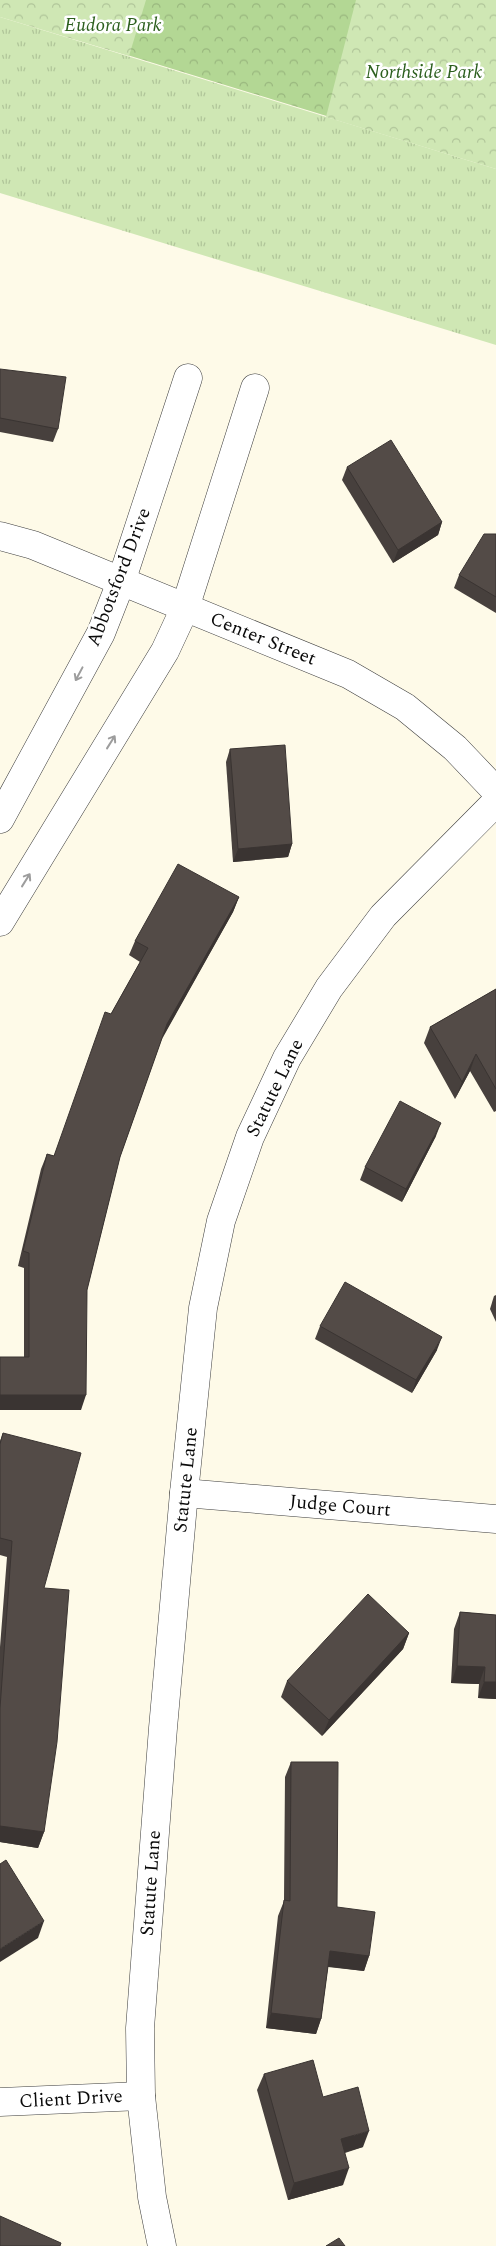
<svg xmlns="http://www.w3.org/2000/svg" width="496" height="2246" font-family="Spectral,serif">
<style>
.grass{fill:url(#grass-tufts)}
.forest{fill:url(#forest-crowns)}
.park{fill:url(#park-crowns)}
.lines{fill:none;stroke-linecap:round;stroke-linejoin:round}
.minor-casing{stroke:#3d3d3d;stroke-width:29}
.minor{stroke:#fff;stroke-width:28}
.wall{fill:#47403d}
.shaded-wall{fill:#3a3432}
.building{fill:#534b47;stroke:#3a3432}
.oneway{stroke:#9d9d9d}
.labels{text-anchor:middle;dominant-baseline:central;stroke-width:5;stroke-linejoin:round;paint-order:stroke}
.park-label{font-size:19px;font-style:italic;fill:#2c5f1e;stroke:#fff}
.street-label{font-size:19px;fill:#0a0a0a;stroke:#fff}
</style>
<defs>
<pattern id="grass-tufts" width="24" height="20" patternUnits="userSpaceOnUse" patternTransform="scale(1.25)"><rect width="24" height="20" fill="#cfe7b4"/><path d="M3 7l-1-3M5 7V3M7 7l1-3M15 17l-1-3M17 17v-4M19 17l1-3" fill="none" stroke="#b0c599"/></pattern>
<pattern id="forest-crowns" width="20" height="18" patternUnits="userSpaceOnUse" patternTransform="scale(1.25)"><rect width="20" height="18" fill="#b3d794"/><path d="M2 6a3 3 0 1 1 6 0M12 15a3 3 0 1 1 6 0" fill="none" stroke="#99b77e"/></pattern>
<pattern id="park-crowns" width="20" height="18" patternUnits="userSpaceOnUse" patternTransform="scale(1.25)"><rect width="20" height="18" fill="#cfe7b4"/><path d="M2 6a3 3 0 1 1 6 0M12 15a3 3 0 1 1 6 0" fill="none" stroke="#b0c599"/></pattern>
</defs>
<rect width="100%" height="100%" fill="#fefae8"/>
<!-- grass -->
<path class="grass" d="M 0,17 L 496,169 L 496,345 L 0,193 Z"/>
<!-- forest -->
<path class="forest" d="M 0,0 L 496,0 L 496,168 L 0,16 Z"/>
<!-- park -->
<g class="park">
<path d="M 0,0 L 146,0 L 129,56 L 0,17 Z"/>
<path d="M 356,0 L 496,0 L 496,169 L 326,117 Z"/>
</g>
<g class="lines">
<defs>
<g id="minor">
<path d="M 0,536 L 33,545 L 348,674 L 405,707 L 455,748 L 496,791"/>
<path d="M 0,819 L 101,633 L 121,582 L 188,378"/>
<path d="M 0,922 L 165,651 L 185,608 L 255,388"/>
<path d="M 184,1493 L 496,1519"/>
<path d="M 0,2102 L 141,2096"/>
<path d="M 162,2246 L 152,2197 L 141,2096 L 140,2028 L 163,1728 L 184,1493 L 203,1308 L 221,1221 L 250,1137 L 287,1058 L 329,988 L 383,916 L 496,802"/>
</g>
</defs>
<!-- minor casing -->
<use href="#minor" class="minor-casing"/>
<!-- minor -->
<use href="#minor" class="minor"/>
</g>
<!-- wall -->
<g class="wall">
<path d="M 0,369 L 58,429 L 53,442 L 0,432 Z"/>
<path d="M 347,467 L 442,522 L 438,535 L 393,563 L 342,480 Z"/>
<path d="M 496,534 L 496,613 L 454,588 L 459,575 Z"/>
<path d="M 230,749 L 292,844 L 288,857 L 233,862 L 226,762 Z"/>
<path d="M 239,897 L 233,912 L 162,1038 L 120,1157 L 87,1290 L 81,1410 L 24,1357 L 24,1268 L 18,1266 L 41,1169 L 47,1154 L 54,1156 L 111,1014 L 140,962 L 129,955 L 135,941 Z"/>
<path d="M 496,989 L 496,1111 L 494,1112 L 470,1071 L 455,1099 L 424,1043 L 430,1027 Z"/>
<path d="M 436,1136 L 402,1202 L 360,1180 L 365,1167 Z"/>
<path d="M 496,1295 L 496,1322 L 490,1309 L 494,1296 Z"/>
<path d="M 320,1326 L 437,1350 L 412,1393 L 315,1339 Z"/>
<path d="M 3,1433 L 44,1588 L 44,1832 L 38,1848 L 0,1842 L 0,1647 L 7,1557 L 0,1555 L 0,1441 Z"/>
<path d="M 460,1612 L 496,1615 L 496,1699 L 478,1698 L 479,1684 L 451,1683 L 454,1629 Z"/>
<path d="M 409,1633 L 403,1649 L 322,1736 L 281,1697 L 287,1681 Z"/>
<path d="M 291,1762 L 337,1907 L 369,1956 L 364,1971 L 328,1967 L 321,2019 L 316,2034 L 266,2028 L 278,1916 L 284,1901 L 285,1777 Z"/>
<path d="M 264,2074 L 323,2097 L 363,2147 L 345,2153 L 343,2185 L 288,2200 L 257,2090 Z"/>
</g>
<!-- shaded-wall -->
<g class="shaded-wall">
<path d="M 442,522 L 438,535 L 393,563 L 398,550 Z"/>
<path d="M 292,844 L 288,857 L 233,862 L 238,849 Z"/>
<path d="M 239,897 L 233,912 L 162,1039 L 167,1024 Z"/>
<path d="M 476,1054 L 470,1071 L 455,1099 L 462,1082 Z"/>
<path d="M 441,1123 L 436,1136 L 402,1202 L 406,1189 Z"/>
<path d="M 442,1337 L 437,1350 L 412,1393 L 416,1380 Z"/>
<path d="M 0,1395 L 86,1395 L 81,1410 L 0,1410 Z"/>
<path d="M 409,1633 L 403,1649 L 322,1736 L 329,1720 Z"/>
<path d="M 457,1666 L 485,1667 L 479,1684 L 451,1683 Z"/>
<path d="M 484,1682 L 496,1682 L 496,1699 L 478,1698 Z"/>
<path d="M 0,1826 L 44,1832 L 38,1848 L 0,1842 Z"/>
<path d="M 44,1921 L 38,1938 L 0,1962 L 0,1949 Z"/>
<path d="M 330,1951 L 369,1956 L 364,1971 L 324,1966 Z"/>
<path d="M 271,2013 L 321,2019 L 316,2034 L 266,2028 Z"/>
<path d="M 369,2131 L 363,2147 L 335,2155 L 341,2139 Z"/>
<path d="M 349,2168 L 343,2185 L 288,2200 L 294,2183 Z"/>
</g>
<!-- building -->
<g class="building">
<path d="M 0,369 L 66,377 L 58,429 L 0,418 Z"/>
<path d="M 391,440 L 442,522 L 398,550 L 347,467 Z"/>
<path d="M 484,534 L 496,534 L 496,597 L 459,575 Z"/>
<path d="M 285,745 L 292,844 L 238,849 L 230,749 Z"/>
<path d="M 178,864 L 239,897 L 167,1024 L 120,1157 L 87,1290 L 86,1395 L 0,1395 L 0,1357 L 29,1357 L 29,1253 L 23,1251 L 47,1154 L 54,1156 L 105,1012 L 111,1014 L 148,948 L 135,941 Z"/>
<path d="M 496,989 L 496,1089 L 476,1054 L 462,1082 L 430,1027 Z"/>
<path d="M 400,1101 L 441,1123 L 406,1189 L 365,1167 Z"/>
<path d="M 345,1282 L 442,1337 L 416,1380 L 320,1326 Z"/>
<path d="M 3,1433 L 81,1453 L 44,1588 L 69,1590 L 57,1742 L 44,1832 L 0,1826 L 0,1708 L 12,1541 L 0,1538 L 0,1444 Z"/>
<path d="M 368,1594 L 409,1633 L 329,1720 L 287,1681 Z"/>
<path d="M 460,1612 L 496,1615 L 496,1682 L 484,1682 L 485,1667 L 457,1666 Z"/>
<path d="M 291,1762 L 338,1762 L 337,1907 L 375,1912 L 369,1956 L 330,1951 L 321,2019 L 271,2013 L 284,1900 L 290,1901 Z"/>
<path d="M 6,1860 L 44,1921 L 0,1949 L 0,1864 Z"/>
<path d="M 313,2060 L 323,2097 L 358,2087 L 369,2131 L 341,2139 L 349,2168 L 294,2183 L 264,2074 Z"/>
<path d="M 0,2216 L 61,2243 L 60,2246 L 0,2246 Z"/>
<path d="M 339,2238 L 345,2246 L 326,2246 Z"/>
</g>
<!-- one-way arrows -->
<defs><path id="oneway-shaft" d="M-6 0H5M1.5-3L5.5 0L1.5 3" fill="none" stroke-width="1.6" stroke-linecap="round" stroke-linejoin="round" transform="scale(1.25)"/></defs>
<g class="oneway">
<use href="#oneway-shaft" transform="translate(79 674) rotate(118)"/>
<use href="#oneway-shaft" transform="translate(111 742) rotate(-58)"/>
<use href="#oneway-shaft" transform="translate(26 880) rotate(-58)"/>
</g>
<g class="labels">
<!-- park labels -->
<g class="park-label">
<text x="113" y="25">Eudora Park</text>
<text x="424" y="72">Northside Park</text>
</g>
<!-- street labels -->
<g class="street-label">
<text transform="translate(119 577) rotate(-69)">Abbotsford Drive</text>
<text transform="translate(263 639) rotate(22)">Center Street</text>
<text transform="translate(275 1088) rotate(-64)">Statute Lane</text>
<text transform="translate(186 1480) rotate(-84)">Statute Lane</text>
<text transform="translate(340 1506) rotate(5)">Judge Court</text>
<text transform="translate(151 1883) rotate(-86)">Statute Lane</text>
<text transform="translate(71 2099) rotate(-3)">Client Drive</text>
</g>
</g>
</svg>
